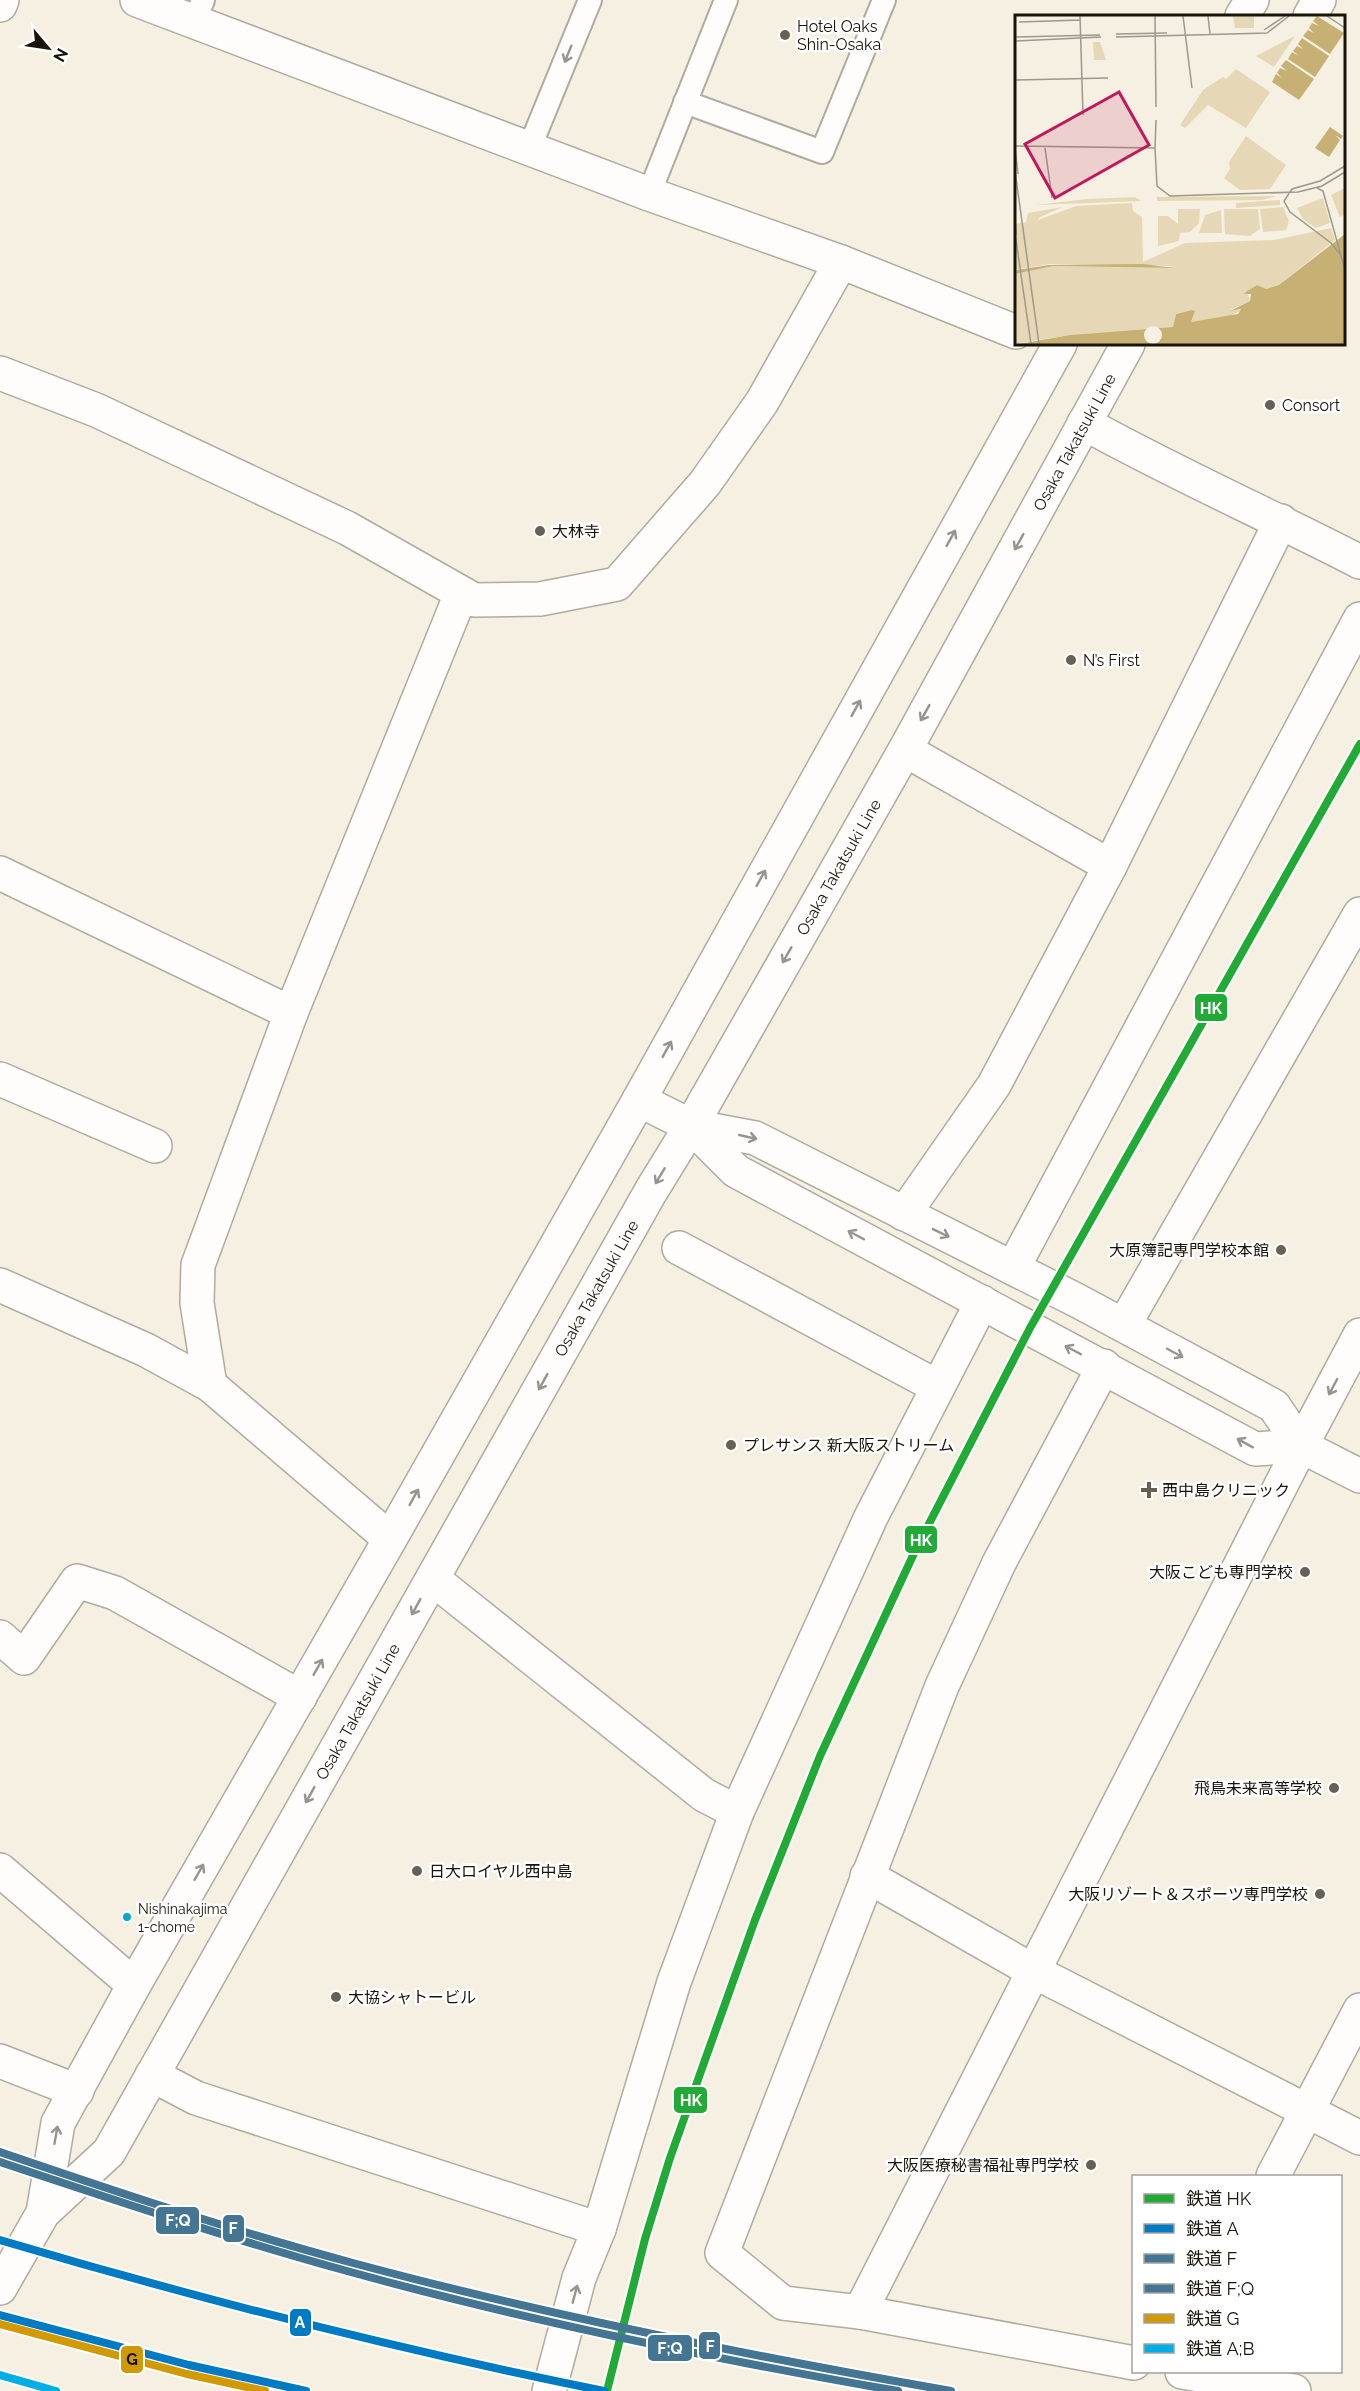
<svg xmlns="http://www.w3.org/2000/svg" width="1360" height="2391" font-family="Raleway,'Noto Sans JP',sans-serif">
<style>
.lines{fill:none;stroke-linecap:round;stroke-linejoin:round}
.service-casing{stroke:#afab9f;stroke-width:26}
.pedestrian-casing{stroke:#afab9f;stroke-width:36}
.minor-casing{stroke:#afab9f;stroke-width:36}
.tertiary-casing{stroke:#afab9f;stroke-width:36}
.primary-casing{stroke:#afab9f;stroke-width:36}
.service{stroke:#fefdfb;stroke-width:22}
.pedestrian{stroke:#fefdfb;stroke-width:33}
.minor{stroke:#fefdfb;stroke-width:33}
.tertiary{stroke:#fefdfb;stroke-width:33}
.primary{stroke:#fefdfb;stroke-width:33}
.rail-1-casing{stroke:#fff;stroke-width:12}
.rail-2-casing{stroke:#fff;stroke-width:12}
.rail-3-casing{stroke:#fff;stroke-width:12}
.rail-4-casing{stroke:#fff;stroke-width:12}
.rail-5-casing{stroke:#fff;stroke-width:12}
.rail-6-casing{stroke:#fff;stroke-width:12}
.rail-1{stroke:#21ab36;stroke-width:8}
.rail-2{stroke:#007ac2;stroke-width:8}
.rail-3{stroke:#447694;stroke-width:8}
.rail-4{stroke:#447694;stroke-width:8}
.rail-5{stroke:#d19902;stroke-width:8}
.rail-6{stroke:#02aee6;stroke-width:8}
.oneway{stroke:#97948e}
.poi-dot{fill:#666155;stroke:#fff;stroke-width:2}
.bus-dot{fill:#00a9ce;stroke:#fff;stroke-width:2}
.labels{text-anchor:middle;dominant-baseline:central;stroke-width:5;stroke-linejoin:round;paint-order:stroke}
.bus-label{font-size:14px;fill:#191409;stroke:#fff;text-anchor:start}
.poi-label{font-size:16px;fill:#191409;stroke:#fff;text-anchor:start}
.street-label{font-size:16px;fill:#191409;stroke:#fff}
.inset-road{fill:none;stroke:#9d988b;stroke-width:1.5}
.view{fill:#c2185b;fill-opacity:0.15;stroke:#c2185b;stroke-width:3}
.inset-edge{fill:none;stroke:#191409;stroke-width:3}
.line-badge{stroke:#fff;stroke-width:2}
.badge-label{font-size:16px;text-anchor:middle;font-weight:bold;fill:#fff}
.pale-badge-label{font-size:16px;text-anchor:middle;font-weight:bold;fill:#111}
</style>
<rect width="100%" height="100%" fill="#f5f0e2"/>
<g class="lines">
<defs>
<g id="service">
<path d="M 194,22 L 203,0"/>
<path d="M 685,102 L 822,152 L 884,0"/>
<path d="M 529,149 L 590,0"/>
<path d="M 649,194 L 726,0"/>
</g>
<path id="pedestrian" d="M 679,1248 L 938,1387"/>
<g id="minor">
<path d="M 0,5 L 2,0"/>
<path d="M 0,373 L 96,410 L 347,528 L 474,600 L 540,599 L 617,584 L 705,483 L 762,402 L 841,262"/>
<path d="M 1084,423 C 1174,473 1269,515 1360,562"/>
<path d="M 905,750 L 1110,866"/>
<path d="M 0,873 L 291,1013"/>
<path d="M 0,1079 L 155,1146"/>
<path d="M 639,1100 L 691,1126 L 755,1138 L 1078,1301 L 1274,1406 L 1301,1446"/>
<path d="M 691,1126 L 736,1171 L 1255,1449 L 1301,1446"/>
<path d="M 904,1214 L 994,1085 L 1110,866 L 1281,521"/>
<path d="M 1013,1268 L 1360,619"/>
<path d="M 0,1285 L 146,1350 L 210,1385 L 390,1539"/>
<path d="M 1124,1325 L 1360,914"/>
<path d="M 1104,1366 L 999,1563 L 942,1686 L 722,2253 L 783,2303 L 860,2312 L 1134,2363"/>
<path d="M 210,1385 L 197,1303 L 198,1265 L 291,1013 L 461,594"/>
<path d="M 433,1579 L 704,1795 L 737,1812"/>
<path d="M 0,1637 L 24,1658 L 77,1581 L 115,1593 L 300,1697"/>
<path d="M 0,1870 L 134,1985"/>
<path d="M 867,1876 L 1035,1972 L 1360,2138"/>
<path d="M 0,2061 L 77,2091"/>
<path d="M 152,2075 L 196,2098 L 599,2229"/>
<path d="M 1273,2176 L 1360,2010"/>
<path d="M 860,2312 L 1301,1446 L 1360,1335"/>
<path d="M 1182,2372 L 1294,2391"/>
<path d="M 549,2391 L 579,2278 L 599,2229 L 674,1982 L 737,1812 L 871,1517 L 982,1302"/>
</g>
<g id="tertiary">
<path d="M 137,0 L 649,194 L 841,262 L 1016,332"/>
<path d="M 1301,1446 L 1360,1476"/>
</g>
<g id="primary">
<path d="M 1242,16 L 1252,0"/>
<path d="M 1310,16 L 1319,0"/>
<path d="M 43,2213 L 58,2123 L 134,1985 L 390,1539 L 639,1100 L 1060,344"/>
<path id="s1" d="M 0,2288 L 43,2213 L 109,2152 L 651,1191 L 691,1126 L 905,750 L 1128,344"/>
</g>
</defs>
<!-- service casing -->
<use href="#service" class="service-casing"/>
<!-- pedestrian casing -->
<use href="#pedestrian" class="pedestrian-casing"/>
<!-- minor casing -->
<use href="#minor" class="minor-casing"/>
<!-- tertiary casing -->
<use href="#tertiary" class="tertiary-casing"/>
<!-- primary casing -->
<use href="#primary" class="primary-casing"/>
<!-- service -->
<use href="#service" class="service"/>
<!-- pedestrian -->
<use href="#pedestrian" class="pedestrian"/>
<!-- minor -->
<use href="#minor" class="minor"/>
<!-- tertiary -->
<use href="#tertiary" class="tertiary"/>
<!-- primary -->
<use href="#primary" class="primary"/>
<defs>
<path id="rail-1" d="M 607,2391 L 645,2239 L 670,2158 L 755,1920 L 820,1756 L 916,1549 L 1030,1328 L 1360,744"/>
<g id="rail-2">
<path d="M 0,2240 C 199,2299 400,2350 604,2391"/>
<path d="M 0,2315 L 189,2365 L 306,2391"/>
</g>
<path id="rail-3" d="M 0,2152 C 117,2192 234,2231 353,2263 C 550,2316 750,2356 951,2391"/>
<path id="rail-4" d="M 0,2162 C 115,2200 230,2239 347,2271 C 528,2321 713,2359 898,2391"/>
<path id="rail-5" d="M 0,2324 L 187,2374 L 265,2391"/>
<path id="rail-6" d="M 0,2375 L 56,2391"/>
</defs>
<!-- rail-1 casing -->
<use href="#rail-1" class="rail-1-casing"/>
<!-- rail-2 casing -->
<use href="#rail-2" class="rail-2-casing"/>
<!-- rail-3 casing -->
<use href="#rail-3" class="rail-3-casing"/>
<!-- rail-4 casing -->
<use href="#rail-4" class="rail-4-casing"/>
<!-- rail-5 casing -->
<use href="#rail-5" class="rail-5-casing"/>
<!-- rail-6 casing -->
<use href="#rail-6" class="rail-6-casing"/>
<!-- rail-1 -->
<use href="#rail-1" class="rail-1"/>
<!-- rail-2 -->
<use href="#rail-2" class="rail-2"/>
<!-- rail-3 -->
<use href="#rail-3" class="rail-3"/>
<!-- rail-4 -->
<use href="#rail-4" class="rail-4"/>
<!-- rail-5 -->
<use href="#rail-5" class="rail-5"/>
<!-- rail-6 -->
<use href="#rail-6" class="rail-6"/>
</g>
<!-- one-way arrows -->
<defs><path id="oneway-shaft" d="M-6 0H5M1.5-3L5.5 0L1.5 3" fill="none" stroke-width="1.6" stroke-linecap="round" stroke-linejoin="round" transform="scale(1.5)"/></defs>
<g class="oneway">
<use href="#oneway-shaft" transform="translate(568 54) rotate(112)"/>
<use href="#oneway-shaft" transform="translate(951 538) rotate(-61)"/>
<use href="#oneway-shaft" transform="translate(1019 542) rotate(119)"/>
<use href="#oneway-shaft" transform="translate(856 708) rotate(-61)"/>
<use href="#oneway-shaft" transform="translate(925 713) rotate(119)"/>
<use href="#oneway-shaft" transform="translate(761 878) rotate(-61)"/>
<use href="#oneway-shaft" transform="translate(787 955) rotate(120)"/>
<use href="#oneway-shaft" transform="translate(667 1049) rotate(-61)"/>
<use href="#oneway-shaft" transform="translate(748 1137) rotate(13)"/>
<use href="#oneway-shaft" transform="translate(660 1176) rotate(121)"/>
<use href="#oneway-shaft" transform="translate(941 1233) rotate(26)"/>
<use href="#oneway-shaft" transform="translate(856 1235) rotate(-152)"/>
<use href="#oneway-shaft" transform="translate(1073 1350) rotate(-152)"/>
<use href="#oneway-shaft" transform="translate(1175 1353) rotate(28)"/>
<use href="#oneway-shaft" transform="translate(543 1382) rotate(119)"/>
<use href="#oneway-shaft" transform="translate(1333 1387) rotate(118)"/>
<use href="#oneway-shaft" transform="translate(1245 1443) rotate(-151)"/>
<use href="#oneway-shaft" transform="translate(414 1497) rotate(-61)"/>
<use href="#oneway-shaft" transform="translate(416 1607) rotate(119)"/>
<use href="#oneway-shaft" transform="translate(318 1667) rotate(-60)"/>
<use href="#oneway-shaft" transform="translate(310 1795) rotate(119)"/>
<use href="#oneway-shaft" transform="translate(199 1872) rotate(-60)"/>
<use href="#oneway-shaft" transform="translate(56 2135) rotate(-80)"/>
<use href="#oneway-shaft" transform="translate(575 2294) rotate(-75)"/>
</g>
<!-- markers -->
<g class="poi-dot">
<circle cx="785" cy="35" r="6"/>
<circle cx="1270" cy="405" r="6"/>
<circle cx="540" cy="531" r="6"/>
<circle cx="1071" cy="660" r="6"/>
<circle cx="1281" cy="1250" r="6"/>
<circle cx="731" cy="1445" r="6"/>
<path d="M1146 1481h6v6h6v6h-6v6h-6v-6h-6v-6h6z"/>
<circle cx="1305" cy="1572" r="6"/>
<circle cx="1334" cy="1788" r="6"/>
<circle cx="417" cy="1871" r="6"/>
<circle cx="1320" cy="1894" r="6"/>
<circle cx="336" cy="1997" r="6"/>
<circle cx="1091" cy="2165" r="6"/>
</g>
<circle class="bus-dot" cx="127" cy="1917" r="5"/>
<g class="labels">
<!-- bus labels -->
<g class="bus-label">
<text x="138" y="1909">Nishinakajima<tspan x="138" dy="18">1-chome</tspan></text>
</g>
<!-- poi labels -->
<g class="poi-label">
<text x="797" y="26">Hotel Oaks<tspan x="797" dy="18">Shin-Osaka</tspan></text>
<text x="1282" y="405">Consort</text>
<text x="552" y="531">大林寺</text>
<text x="1083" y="660">N’s First</text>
<text x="1269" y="1250" text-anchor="end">大原簿記専門学校本館</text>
<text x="743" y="1445">プレサンス 新大阪ストリーム</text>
<text x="1162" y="1490">西中島クリニック</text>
<text x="1293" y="1572" text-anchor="end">大阪こども専門学校</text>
<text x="1322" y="1788" text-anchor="end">飛鳥未来高等学校</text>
<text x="429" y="1871">日大ロイヤル西中島</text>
<text x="1308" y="1894" text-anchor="end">大阪リゾート＆スポーツ専門学校</text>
<text x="348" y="1997">大協シャトービル</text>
<text x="1079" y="2165" text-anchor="end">大阪医療秘書福祉専門学校</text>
</g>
<!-- street labels -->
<g class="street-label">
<text stroke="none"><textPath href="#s1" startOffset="2140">Osaka Takatsuki Line</textPath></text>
<text stroke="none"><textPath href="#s1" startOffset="1654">Osaka Takatsuki Line</textPath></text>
<text stroke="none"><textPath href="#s1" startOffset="1168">Osaka Takatsuki Line</textPath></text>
<text stroke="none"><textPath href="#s1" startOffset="682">Osaka Takatsuki Line</textPath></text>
</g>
</g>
<!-- overview -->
<g transform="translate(1015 15)">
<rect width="330" height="330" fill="#f5f0e2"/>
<path d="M 218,1 L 239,1 L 239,13 L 220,13 ZM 280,21 L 259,52 L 241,41 L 264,29 ZM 78,27 L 85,27 L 91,45 L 79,45 ZM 221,54 L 255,77 L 231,113 L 193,90 L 170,113 L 165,110 L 188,75 L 208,62 L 211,64 ZM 231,121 L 271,150 L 255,174 L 225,175 L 209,163 L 215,154 L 214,147 ZM 330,173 L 330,199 L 325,202 L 316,180 ZM 261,181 L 247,185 L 142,186 L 142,182 ZM 120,182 L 126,186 L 20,190 L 72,184 ZM 308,183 L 315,208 L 301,213 L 288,204 L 282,193 ZM 265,185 L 265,190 L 221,193 L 221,188 ZM 117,188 L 118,196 L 127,202 L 128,247 L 170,228 L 259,225 L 316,213 L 320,225 L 264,270 L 251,274 L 242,270 L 232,276 L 235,286 L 215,295 L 227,295 L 214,302 L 176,307 L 180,296 L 177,295 L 161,299 L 158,312 L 55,320 L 0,329 L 0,259 L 37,251 L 148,253 L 160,251 L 34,249 L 0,255 L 0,209 L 11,207 L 13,198 L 48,192 L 25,202 L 23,205 L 61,191 ZM 268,192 L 274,206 L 271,215 L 248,217 L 245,194 ZM 163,194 L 185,194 L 184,208 L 175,217 L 165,218 L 164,226 L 143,231 L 143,201 L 153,201 L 163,209 ZM 209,194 L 243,194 L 245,214 L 235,221 L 210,219 ZM 206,195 L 207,218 L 184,218 L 190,200 Z" fill="#e6d8b7"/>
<path d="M 302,1 L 329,18 L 315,39 L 288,21 L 293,15 L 299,18 L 294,13 L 297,8 L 304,11 L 298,6 ZM 287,23 L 314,41 L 300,62 L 273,44 L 277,37 L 284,41 L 278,36 L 282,31 L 288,34 L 283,29 ZM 271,45 L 299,64 L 284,85 L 257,67 L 261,59 L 267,63 L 262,58 L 265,53 L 272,56 L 266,51 ZM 315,112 L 328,121 L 326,124 L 320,120 L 325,125 L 314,142 L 300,133 ZM 330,219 L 330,329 L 4,329 L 55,320 L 158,312 L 161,299 L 177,295 L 180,296 L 176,307 L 223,299 L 226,294 L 215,296 L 235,286 L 236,279 L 229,279 L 232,276 L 242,270 L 251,274 L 264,270 ZM 128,249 L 159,253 L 38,251 L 0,259 L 2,255 L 34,250 Z" fill="#c7b073"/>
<path d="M129 320a9 9 0 1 1 18 0a9 9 0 1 1-18 0Z" fill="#f5f0e2"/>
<path class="inset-road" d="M 65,1 L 68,100M 140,1 L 141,92M 168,1 L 177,73M 193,1 L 195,19M 312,1 L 330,13M 4,7 L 65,5M 249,15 L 270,1M 101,19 L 152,18M 0,22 L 85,20M 101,22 L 252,18 L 274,1M 0,26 L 86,22M 0,65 L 93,63M 0,131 L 140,133 L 142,171 L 155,181 L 283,177 L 307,171 L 330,157M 0,133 L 3,159M 30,133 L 37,183M 140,133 L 141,105M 0,156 L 24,329M 302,173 L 308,176 L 330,255M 0,201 L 1,220M 0,218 L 16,329M 326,240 L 316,228 L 275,197 L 269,186 L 277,174 L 305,166 L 330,151"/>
<path class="view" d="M 104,77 L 134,130 L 40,183 L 10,129 Z"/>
<rect width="330" height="330" class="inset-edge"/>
</g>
<g class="line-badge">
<rect x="1194" y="993" width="34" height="29" rx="6" fill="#21ab36"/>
<rect x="904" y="1525" width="34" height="29" rx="6" fill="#21ab36"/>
<rect x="673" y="2086" width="35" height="28" rx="6" fill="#21ab36"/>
<rect x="155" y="2206" width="45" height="29" rx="6" fill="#447694"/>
<rect x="222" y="2214" width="23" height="29" rx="6" fill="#447694"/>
<rect x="289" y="2308" width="23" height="29" rx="6" fill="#007ac2"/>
<rect x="698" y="2331" width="23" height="29" rx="6" fill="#447694"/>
<rect x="647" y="2334" width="46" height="28" rx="6" fill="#447694"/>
<rect x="120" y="2345" width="24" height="29" rx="6" fill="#d19902"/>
</g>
<g class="badge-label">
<text x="1211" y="1014">HK</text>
<text x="921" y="1546">HK</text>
<text x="691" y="2106">HK</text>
<text x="178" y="2226">F;Q</text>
<text x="233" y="2234">F</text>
<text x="300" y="2328">A</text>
<text x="710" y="2352">F</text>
<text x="670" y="2354">F;Q</text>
</g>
<g class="pale-badge-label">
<text x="132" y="2365">G</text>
</g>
<!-- legend -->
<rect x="1132" y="2175" width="210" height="198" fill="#ffffff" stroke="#a3a19d" stroke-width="1.5"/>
<rect x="1144" y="2194" width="30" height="9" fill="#21ab36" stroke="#a3a19d" stroke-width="1.5"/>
<text x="1186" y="2205" font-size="18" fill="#191409">鉄道 HK</text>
<rect x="1144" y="2224" width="30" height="9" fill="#007ac2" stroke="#a3a19d" stroke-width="1.5"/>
<text x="1186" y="2235" font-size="18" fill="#191409">鉄道 A</text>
<rect x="1144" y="2254" width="30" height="9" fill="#447694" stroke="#a3a19d" stroke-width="1.5"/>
<text x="1186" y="2265" font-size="18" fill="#191409">鉄道 F</text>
<rect x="1144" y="2284" width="30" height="9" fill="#447694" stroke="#a3a19d" stroke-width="1.5"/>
<text x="1186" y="2295" font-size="18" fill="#191409">鉄道 F;Q</text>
<rect x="1144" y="2314" width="30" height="9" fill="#d19902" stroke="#a3a19d" stroke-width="1.5"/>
<text x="1186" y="2325" font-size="18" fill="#191409">鉄道 G</text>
<rect x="1144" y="2344" width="30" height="9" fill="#02aee6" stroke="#a3a19d" stroke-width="1.5"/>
<text x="1186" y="2355" font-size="18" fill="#191409">鉄道 A;B</text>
<!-- north arrow -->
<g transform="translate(48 48) rotate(119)" stroke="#ffffff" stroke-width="4.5" paint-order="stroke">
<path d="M0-4.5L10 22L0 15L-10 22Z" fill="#191409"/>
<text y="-9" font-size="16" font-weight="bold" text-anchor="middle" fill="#191409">N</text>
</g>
</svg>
